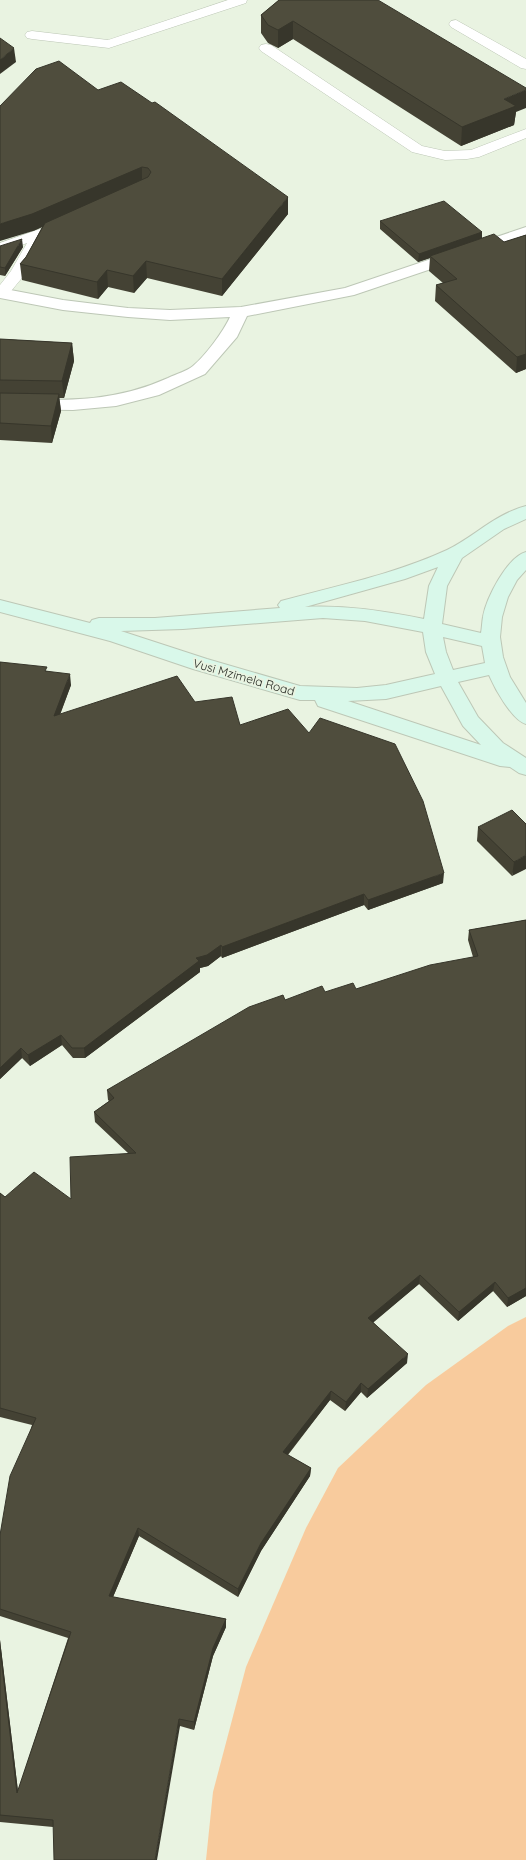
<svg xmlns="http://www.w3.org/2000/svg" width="526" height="1860" font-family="Quicksand,sans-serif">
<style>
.green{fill:#f8cb9d}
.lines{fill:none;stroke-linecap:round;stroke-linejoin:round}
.lane-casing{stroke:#bdc7b6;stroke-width:1}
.street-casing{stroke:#bdc7b6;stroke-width:2}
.secondary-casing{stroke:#bdc7b6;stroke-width:2}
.lane{fill:#fff;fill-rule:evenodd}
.street{fill:#fff;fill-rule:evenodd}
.secondary{fill:#d9f8ea;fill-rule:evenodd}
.wall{fill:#444234}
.shaded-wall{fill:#37362b}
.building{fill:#4f4d3d;stroke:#37362b}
.labels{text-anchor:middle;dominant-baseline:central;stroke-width:4;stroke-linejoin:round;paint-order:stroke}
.street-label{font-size:12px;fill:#232620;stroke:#e9f3e1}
</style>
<rect width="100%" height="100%" fill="#e9f3e1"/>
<!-- green -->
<path class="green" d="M 526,1317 L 526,1860 L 206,1860 L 213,1792 L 246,1667 L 306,1528 L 338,1468 L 426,1385 L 508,1326 Z"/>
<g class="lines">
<defs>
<g id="lane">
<path d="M 228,0 L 247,0 L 246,3 L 109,48 L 32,39 L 27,38 L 25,35 L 27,32 L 32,31 L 108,40 Z"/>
<path d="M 456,20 L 526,59 L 526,69 L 521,68 L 451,27 L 449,24 L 451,21 Z"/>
<path d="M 266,44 L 271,45 L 422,146 L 445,151 L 471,150 L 526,129 L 526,138 L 479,157 L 467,159 L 445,160 L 412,152 L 261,51 L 259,48 L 261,45 Z"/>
<path d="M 63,221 L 68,222 L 70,225 L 68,228 L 38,239 L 43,243 L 26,273 L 7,296 L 0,297 L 0,285 L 11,271 L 27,243 L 0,253 L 0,243 Z"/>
</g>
<path id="street" d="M 526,227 L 526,237 L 354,295 L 247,316 L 237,337 L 205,374 L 159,395 L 116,406 L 73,410 L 0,409 L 0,399 C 62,400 110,404 168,378 C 176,374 187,371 193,366 C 206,355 223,332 230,317 L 170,320 L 128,317 L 63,310 L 0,298 L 0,288 L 63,300 L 128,308 L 170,310 L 241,307 L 345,288 Z"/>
<path id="secondary" d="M 526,506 L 526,519 L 504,529 L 462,558 L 447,586 L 442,624 L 481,633 C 482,628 482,622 483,617 C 486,599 507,557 526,552 L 526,570 L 517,580 L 508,597 L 502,617 L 500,637 L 503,657 L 510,677 L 526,703 L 526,724 C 512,720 495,689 489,675 L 458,682 L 478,717 L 503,743 L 526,758 L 526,775 L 519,773 L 510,767 L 500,766 L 318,706 L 315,700 L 300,700 L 193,669 L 110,641 L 0,612 L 0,600 L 90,623 L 92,620 L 99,618 L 155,618 L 280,608 L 278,605 L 281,601 C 336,586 395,574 447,550 C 474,537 495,514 526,506 ZM 438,567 L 429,586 L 424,619 C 384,611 346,605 305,607 L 405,579 ZM 323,618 L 365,621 L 423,632 L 426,652 L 435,674 L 386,685 L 357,688 L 300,686 L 207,659 L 121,631 L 183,629 ZM 443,637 L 482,646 L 485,663 L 453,670 L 446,652 ZM 441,686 L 463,726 L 481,745 L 348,701 L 386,699 Z"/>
</defs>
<!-- lane casing -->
<use href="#lane" class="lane-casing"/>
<!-- street casing -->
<use href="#street" class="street-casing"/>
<!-- secondary casing -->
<use href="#secondary" class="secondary-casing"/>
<!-- lane -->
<use href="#lane" class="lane"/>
<!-- street -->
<use href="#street" class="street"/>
<!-- secondary -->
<use href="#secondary" class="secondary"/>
</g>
<!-- wall -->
<g class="wall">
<path d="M 279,0 L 516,112 L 514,125 L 461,146 L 293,39 L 278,48 L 268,43 L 261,33 L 261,15 Z"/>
<path d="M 98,90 L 288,214 L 222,296 L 147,278 L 134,293 L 108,287 L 98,299 L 22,280 L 20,264 L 26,257 L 42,227 L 33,231 Z"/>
<path d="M 380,221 L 482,232 L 482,239 L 504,242 L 526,235 L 526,369 L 516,373 L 435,301 L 436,285 L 443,283 L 429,271 L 430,258 L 418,262 L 380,229 Z"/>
<path d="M 0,246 L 23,247 L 5,276 L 0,275 Z"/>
<path d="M 0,339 L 72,343 L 74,361 L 64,398 L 59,398 L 61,411 L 52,443 L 0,440 Z"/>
<path d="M 0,662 L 47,671 L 71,685 L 60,715 L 195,702 L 240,725 L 443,883 L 368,910 L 364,905 L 222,958 L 221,956 L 208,966 L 200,968 L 200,972 L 85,1058 L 73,1058 L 62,1045 L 30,1066 L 22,1058 L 0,1079 Z"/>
<path d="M 526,824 L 512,876 L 477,841 L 478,827 Z"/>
<path d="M 526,920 L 526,1296 L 507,1307 L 493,1291 L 458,1321 L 419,1284 L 373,1322 L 407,1363 L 367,1398 L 361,1392 L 345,1411 L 330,1400 L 288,1455 L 311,1468 L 310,1476 L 261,1551 L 238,1597 L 139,1536 L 113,1597 L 226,1619 L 226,1627 L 213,1656 L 194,1730 L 180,1726 L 53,1827 L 0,1822 L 0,1640 L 18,1791 L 68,1638 L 0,1616 L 0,1535 L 32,1425 L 0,1417 L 0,1193 L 5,1197 L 71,1199 L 128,1153 L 95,1122 L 94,1112 L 109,1101 L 108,1100 L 107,1090 L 285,1000 L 325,992 L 356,989 L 473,957 L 468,940 L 469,930 Z"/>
</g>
<!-- shaded-wall -->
<g class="shaded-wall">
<path d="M 293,21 L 293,39 L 278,48 L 278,30 Z"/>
<path d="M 14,48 L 16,62 L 0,74 L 0,60 Z"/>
<path d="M 526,90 L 526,108 L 516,112 L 514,125 L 461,146 L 462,127 L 504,99 Z"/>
<path d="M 142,167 L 142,184 L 33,231 L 0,241 L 0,224 Z"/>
<path d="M 288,197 L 288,214 L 222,296 L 222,279 Z"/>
<path d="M 482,232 L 482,240 L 430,256 L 430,258 L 418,262 L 419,254 Z"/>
<path d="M 22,239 L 23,247 L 5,276 L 5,268 Z"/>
<path d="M 146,261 L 147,278 L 134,293 L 133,276 Z"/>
<path d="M 107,270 L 108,287 L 98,299 L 97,282 Z"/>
<path d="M 72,343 L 74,361 L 64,398 L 62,381 Z"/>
<path d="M 526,354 L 526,369 L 516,373 L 517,357 Z"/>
<path d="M 59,394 L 61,411 L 52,443 L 51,426 Z"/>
<path d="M 70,674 L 71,685 L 55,727 L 54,716 Z"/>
<path d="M 526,855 L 526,869 L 512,876 L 514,862 Z"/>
<path d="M 444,873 L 443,883 L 368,910 L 368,900 Z"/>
<path d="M 364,894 L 364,905 L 222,958 L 222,947 Z"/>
<path d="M 221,945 L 221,956 L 208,966 L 200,968 L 200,972 L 85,1058 L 84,1048 L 196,958 Z"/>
<path d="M 61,1035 L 62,1045 L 30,1066 L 28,1055 Z"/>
<path d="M 21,1048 L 22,1058 L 0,1079 L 0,1068 Z"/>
<path d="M 420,1275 L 419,1284 L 368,1327 L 368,1318 Z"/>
<path d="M 495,1282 L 493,1291 L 458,1321 L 459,1312 Z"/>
<path d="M 526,1288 L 526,1296 L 507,1307 L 508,1298 Z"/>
<path d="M 408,1354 L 407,1363 L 367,1398 L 368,1389 Z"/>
<path d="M 361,1383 L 361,1392 L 345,1411 L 346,1402 Z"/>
<path d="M 331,1391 L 330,1400 L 283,1460 L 283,1452 Z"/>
<path d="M 311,1468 L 310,1476 L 261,1551 L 238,1597 L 238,1589 L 261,1543 Z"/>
<path d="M 138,1528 L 139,1536 L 110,1604 L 109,1596 Z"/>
<path d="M 226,1619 L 226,1627 L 213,1656 L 194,1730 L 194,1722 L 213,1648 Z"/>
<path d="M 0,1640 L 19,1800 L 17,1793 L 0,1648 Z"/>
<path d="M 179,1719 L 180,1726 L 157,1860 L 155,1860 Z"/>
</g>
<!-- building -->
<g class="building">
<path d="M 279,0 L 378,0 L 526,88 L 526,90 L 504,99 L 516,106 L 462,127 L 293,21 L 278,30 L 268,25 L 261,15 Z"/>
<path d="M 0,38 L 14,48 L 0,60 Z"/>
<path d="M 59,61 L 98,90 L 121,82 L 152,103 L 155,102 L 288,197 L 222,279 L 146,261 L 133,276 L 107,270 L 97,282 L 20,264 L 26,257 L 45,223 L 148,177 L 151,172 L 148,168 L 142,167 L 32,214 L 0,224 L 0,106 L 36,69 Z"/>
<path d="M 444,201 L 482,232 L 419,254 L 380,221 Z"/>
<path d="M 494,234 L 504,242 L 526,235 L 526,354 L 517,357 L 436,285 L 457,279 L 430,256 Z"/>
<path d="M 22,239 L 5,268 L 0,267 L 0,246 Z"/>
<path d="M 0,339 L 72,343 L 62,381 L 0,380 Z"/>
<path d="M 0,393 L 59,394 L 51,426 L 0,423 Z"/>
<path d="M 0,662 L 47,667 L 45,671 L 70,674 L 54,716 L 177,676 L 195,702 L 232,697 L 240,725 L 288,709 L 309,733 L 320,718 L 395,744 L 423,801 L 444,873 L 368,900 L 364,894 L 222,947 L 221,945 L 207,955 L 196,958 L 199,961 L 84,1048 L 72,1048 L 61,1035 L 28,1055 L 21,1048 L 0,1068 Z"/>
<path d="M 512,810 L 526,824 L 526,855 L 514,862 L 478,827 Z"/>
<path d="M 526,920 L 526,1288 L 508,1298 L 495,1282 L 459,1312 L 420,1275 L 368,1318 L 408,1354 L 368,1389 L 361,1383 L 346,1402 L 331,1391 L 283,1452 L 311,1468 L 261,1543 L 238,1589 L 138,1528 L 109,1596 L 226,1619 L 213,1648 L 194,1722 L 179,1719 L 155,1860 L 54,1860 L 53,1820 L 0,1815 L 0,1648 L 17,1793 L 71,1632 L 0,1609 L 0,1535 L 10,1476 L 36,1418 L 0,1408 L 0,1193 L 5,1197 L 34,1172 L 71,1199 L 70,1157 L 136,1153 L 94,1112 L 114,1098 L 107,1090 L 249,1007 L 283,995 L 285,1000 L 322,986 L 325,992 L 353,983 L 356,989 L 430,965 L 478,956 L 469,930 Z"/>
</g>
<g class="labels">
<!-- street labels -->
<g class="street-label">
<text transform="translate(244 677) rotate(16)">Vusi Mzimela Road</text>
</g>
</g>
</svg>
